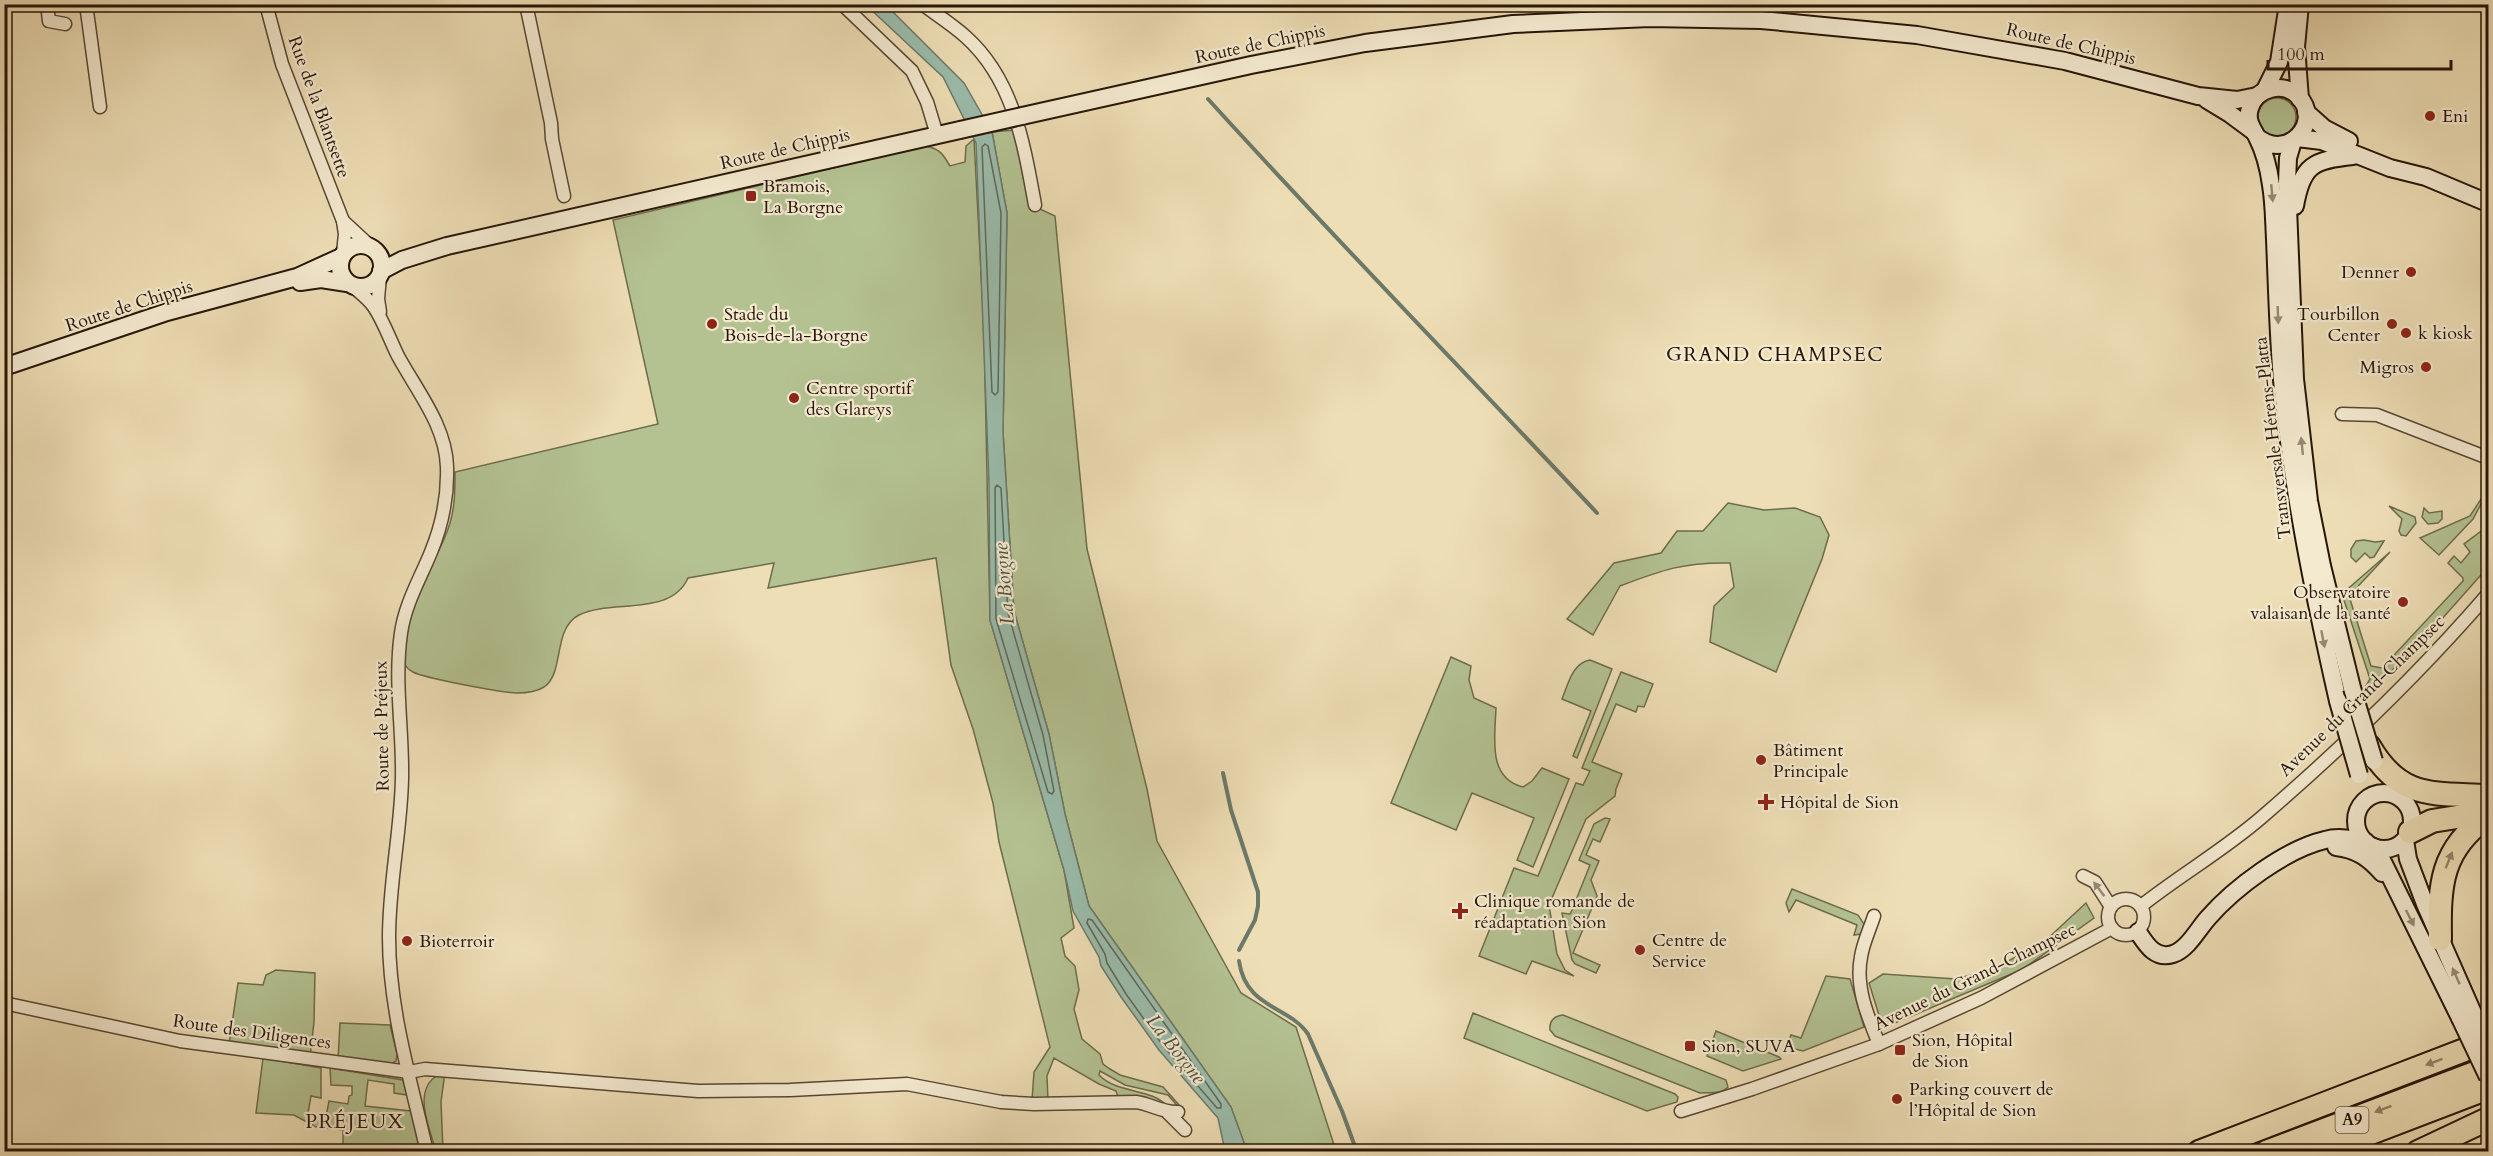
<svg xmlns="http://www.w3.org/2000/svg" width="2493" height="1156" font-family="Cardo,serif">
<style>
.green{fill:#b4c292;stroke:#6d6c4c;stroke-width:1.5}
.water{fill:#9abcab;stroke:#6c7969;stroke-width:1.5}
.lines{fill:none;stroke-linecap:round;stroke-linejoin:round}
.shore{stroke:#606859;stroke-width:1.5}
.stream{stroke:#6c7969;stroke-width:4}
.street-casing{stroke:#584733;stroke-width:15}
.secondary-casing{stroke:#261507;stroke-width:20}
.highway-casing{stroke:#261507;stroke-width:26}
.street{stroke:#f4ead0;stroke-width:12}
.secondary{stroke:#f4ead0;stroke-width:16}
.highway{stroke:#eedeb6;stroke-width:22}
.secondary-bridge-casing{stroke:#261507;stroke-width:20;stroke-linecap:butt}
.secondary-bridge{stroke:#f4ead0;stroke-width:16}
.oneway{fill:#978a76}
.oneway2{fill:#948467}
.poi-dot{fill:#8f2418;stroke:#f4ead0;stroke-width:2}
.labels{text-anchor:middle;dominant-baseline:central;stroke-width:4.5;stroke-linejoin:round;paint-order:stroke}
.shield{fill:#f4ead0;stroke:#645543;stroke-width:1.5}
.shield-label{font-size:16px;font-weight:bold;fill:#261507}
.street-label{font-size:18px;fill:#261507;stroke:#f4ead0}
.poi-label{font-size:18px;fill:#261507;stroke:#f4ead0;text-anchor:start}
.neighbourhood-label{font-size:20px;letter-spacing:1.5px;fill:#261507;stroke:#f4ead0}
.water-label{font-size:20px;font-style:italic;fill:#4f4f40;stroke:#f4ead0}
</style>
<rect width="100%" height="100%" fill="#eedeb6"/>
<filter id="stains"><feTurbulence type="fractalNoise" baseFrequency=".00333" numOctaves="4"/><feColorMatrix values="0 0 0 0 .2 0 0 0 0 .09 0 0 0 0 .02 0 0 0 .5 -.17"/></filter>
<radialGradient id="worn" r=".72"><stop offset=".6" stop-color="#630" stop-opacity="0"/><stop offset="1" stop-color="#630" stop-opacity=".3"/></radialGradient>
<!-- green -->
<g class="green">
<circle cx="2277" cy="117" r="19"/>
<path d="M 1015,130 L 1029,204 L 1055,216 L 1087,549 L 1147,789 L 1157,841 L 1241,993 L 1296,1027 L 1336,1151 L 1247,1151 L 1231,1107 L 1089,906 L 1065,814 L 1049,734 L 1014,611 L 1003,432 L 1007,213 L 992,132 Z"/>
<path d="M 974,139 L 984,329 L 990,620 L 1064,870 L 1074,928 L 1061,938 L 1065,956 L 1075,966 L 1079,990 L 1074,1009 L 1082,1039 L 1100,1054 L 1103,1064 L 1110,1069 L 1120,1075 L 1163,1087 L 1182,1108 L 1181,1110 L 1168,1095 L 1125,1085 L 1100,1071 L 1099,1075 C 1119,1095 1151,1087 1168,1107 L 1119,1100 L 1116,1091 L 1099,1084 L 1054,1058 L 1047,1076 L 1048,1101 L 1032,1100 L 1034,1072 L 1050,1047 L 999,842 L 993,803 L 973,729 L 951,665 L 936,558 L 768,588 L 774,563 L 688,578 C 671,617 611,599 579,615 C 552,629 565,673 544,687 C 536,692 526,693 517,693 C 503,693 424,678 413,672 C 409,670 406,667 404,663 C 405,635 411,607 423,582 C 432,562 444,544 450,523 C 455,506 455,490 455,472 L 658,424 L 613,220 L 926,146 C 940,149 943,154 950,166 L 965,162 L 966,146 Z"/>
<path d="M 2488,495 L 2488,501 L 2481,504 L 2473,519 L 2439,555 L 2420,538 L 2470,516 L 2483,496 Z"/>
<path d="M 1728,503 L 1764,510 L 1795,508 L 1820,517 L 1829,535 L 1822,559 L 1776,672 L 1710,642 L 1714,606 L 1734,587 L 1730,563 C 1684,562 1662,570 1620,586 L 1593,635 L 1567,619 L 1614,563 L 1661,553 L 1677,531 L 1703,531 Z"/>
<path d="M 2389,506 L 2415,517 L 2416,523 L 2406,536 L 2401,535 L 2399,531 L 2402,519 Z"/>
<path d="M 2424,508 L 2429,513 L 2442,511 L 2442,519 L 2438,523 L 2428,524 L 2422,517 Z"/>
<path d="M 2488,526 L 2488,567 L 2425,638 L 2365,697 L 2363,691 L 2370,679 L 2342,594 L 2390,552 L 2349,596 L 2371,666 L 2382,668 L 2463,581 L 2463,578 L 2448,563 L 2454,556 L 2461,563 L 2470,552 L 2464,544 Z"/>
<path d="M 2364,540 L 2375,542 L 2384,541 L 2374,557 L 2370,558 L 2365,553 L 2356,562 L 2351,557 L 2351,549 L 2356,541 Z"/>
<path d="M 1451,657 L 1471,666 L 1469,680 L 1474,698 L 1496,708 C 1495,737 1487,778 1523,787 L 1532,781 L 1542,768 L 1569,779 L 1533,867 L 1517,860 L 1534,818 L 1472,793 L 1456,830 L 1391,803 Z"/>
<path d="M 1590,660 L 1612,669 L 1577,758 L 1573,756 L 1591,711 L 1562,699 C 1568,685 1572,663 1590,660 Z"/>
<path d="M 1621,672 L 1653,684 L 1644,707 L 1638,706 L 1636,712 L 1616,704 L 1592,762 L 1622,774 L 1616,789 L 1615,796 L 1586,819 L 1549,905 L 1557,954 L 1565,970 L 1574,976 L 1532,961 L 1526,974 L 1479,956 L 1514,868 L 1538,876 L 1576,783 L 1583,785 L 1590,771 L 1582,768 Z"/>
<path d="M 1605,818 L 1610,819 L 1600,842 L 1593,839 L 1586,855 L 1599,861 L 1591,880 L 1597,896 L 1573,953 L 1600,965 L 1596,973 L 1575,964 L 1572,960 L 1562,913 L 1570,914 L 1572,910 L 1590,865 L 1579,860 L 1594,824 Z"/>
<path d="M 1792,889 L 1858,915 L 1864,924 L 1861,934 L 1854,935 L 1857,925 L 1796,900 L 1789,912 L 1786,903 Z"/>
<path d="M 2086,903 L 2094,918 L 2023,969 L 1883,1028 L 1869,983 L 1883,974 L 1956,979 L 1993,969 L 2044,942 Z"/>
<path d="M 276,970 L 315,973 L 314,1022 L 310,1057 L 229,1044 L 238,983 L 263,985 L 266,975 Z"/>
<path d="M 1826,976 L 1850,979 L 1864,1027 L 1803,1051 L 1786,1047 L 1791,1035 L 1801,1038 Z"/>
<path d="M 1473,1013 L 1675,1094 L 1678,1097 L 1677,1102 L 1647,1111 L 1464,1038 Z"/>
<path d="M 1563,1015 L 1726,1080 L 1728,1087 C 1721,1095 1709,1092 1700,1093 L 1555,1036 L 1550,1030 C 1549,1021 1554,1016 1563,1015 Z"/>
<path d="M 340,1023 L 390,1025 L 397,1054 L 396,1061 L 387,1066 L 338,1059 Z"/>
<path d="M 1716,1031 L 1779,1057 L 1781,1059 L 1743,1071 L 1707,1056 Z"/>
<path d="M 263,1058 L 321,1068 L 321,1098 L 311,1096 L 308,1113 L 326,1117 L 329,1101 L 348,1104 L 349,1096 L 352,1095 L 352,1086 L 331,1085 L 330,1068 L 403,1080 L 407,1095 L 394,1093 L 394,1084 L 368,1080 L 365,1106 L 411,1111 L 420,1148 L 405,1152 L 343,1151 L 343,1130 L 316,1127 L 294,1115 L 256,1113 Z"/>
<path d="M 436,1072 L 445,1072 L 441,1102 L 443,1151 L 436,1151 C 430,1130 413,1093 435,1077 Z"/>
</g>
<!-- water -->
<path class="water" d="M 866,5 L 886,5 L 964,83 L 992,132 L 1007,213 L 1003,432 L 1014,611 L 1049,734 L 1065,814 L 1089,906 L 1231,1107 L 1247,1151 L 1225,1151 L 1218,1118 L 1159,1050 L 1121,997 L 1101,966 L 1099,957 L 1073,911 L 1064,870 L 990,620 L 989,483 L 976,143 L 943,77 Z"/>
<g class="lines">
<!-- shore -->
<g class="shore">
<path d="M 985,144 L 988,146 L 1001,213 L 998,392 L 995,395 L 992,392 L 982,147 Z"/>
<path d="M 997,485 L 1001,488 L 1008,613 L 1043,735 L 1054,791 L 1052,794 L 1048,792 L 996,619 L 995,488 Z"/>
<path d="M 1088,919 L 1092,920 L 1221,1104 L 1221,1108 L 1217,1108 L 1164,1047 L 1126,994 L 1107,963 L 1105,954 L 1087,923 Z"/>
</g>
<!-- stream -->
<g class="stream">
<path d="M 1208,99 C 1335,239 1467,374 1597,513"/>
<path d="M 1223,773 L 1231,810 L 1258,892 L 1258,906 L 1255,920 L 1239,950"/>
<path d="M 1239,961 C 1246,1009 1288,1005 1308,1034 L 1342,1111 L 1357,1152"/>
</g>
<defs>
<g id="street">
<path d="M 47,4 L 49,21 L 65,24"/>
<path d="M 86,4 L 100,107"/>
<path d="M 266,4 L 282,64 L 343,221 L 345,234 L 343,253"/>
<path d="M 526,4 L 551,123 L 552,139 L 564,196"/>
<path d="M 842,4 L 912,71 L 927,102 L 937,135"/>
<path d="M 922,4 C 937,15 953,25 966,37 C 1014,80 1024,145 1035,205"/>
<path d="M 343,221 L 370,246"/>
<path d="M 380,276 L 378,299 L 380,312"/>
<path d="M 351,285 C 359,292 368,298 374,307 C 384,322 390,340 398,356 C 417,391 446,426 447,467 C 448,496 442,525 431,552 C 420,579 405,604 401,633 C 394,681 403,730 402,778 C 401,831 389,883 389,937 C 389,1010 411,1081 427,1152"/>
<path d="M 2342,414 L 2377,415 L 2488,458"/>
<path d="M 2083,876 L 2095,882 L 2111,907"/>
<circle cx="2126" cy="917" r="18"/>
<path d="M 2141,906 C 2180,875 2224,850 2262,817 C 2342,748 2419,674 2488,594"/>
<path d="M 1874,916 C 1870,929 1863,943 1861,957 C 1855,987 1868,1017 1879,1044"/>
<path d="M 4,1003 L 180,1041 L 409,1072 L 425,1069 L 698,1091 L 790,1090 L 907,1084 L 1001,1102 L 1034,1104 L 1136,1102 C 1151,1104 1163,1113 1178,1112"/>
<path d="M 1681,1111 L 1752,1089 L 1879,1044 L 1981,998 L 2112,928"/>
<path d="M 1168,1113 L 1185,1130"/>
</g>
<g id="secondary">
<path d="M 2300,4 L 2296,47 L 2300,99"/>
<path d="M 2265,90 L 2279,62 L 2288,4"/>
<path d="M 2207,100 L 2230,114 L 2253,131"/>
<path d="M 2306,112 L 2324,128 L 2349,141"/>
<path d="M 1022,116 L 1251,65 L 1365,43 L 1513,24 L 1650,18 L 1761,20 L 1917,35 L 2065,61 L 2198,96 L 2237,100 L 2257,96"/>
<path d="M 2257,137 C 2287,162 2324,122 2298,96 C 2283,81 2256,88 2250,108 C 2246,120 2252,127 2257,137 C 2264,151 2269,170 2271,185 C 2274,202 2274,221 2275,239 C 2277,286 2278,333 2282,380 C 2292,488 2314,595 2338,701"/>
<path d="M 2297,138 L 2322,141 L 2390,168 L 2426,177 L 2488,203"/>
<path d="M 2293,141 L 2288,158 L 2287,183 L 2295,379 L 2309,501 L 2322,566 L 2352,688"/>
<path d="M 2295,206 C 2302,165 2313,160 2353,156"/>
<circle cx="361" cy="266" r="21"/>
<path d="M 381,271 L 402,260 L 447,246 L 960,130"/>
<path d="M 300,282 L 321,279 L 347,283"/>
<path d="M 4,367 L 167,312 L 297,277 L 341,257"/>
<circle cx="2384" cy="821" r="28"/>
<path d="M 2405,840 L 2408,859 L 2425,904 L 2473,1013"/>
<path d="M 2336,847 C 2356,849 2369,858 2382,873"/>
<path d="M 2374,847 L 2381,858 L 2460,1018"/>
<path d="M 2138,932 C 2146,944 2155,960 2173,954 C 2188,949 2198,929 2208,918 C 2234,888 2286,849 2325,840 C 2338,836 2353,839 2366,842"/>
</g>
<g id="highway">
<path d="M 2369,746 C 2400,800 2433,793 2488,796"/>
<path d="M 2410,832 L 2432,821 L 2488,812"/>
<path d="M 2440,939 C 2439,884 2441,849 2488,816"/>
<path d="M 2199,1152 L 2488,1041"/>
<path d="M 2266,1152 L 2488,1068"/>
<path d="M 2321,1152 L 2488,1088"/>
<path d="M 2418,1152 L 2488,1119"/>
</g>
</defs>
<!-- street casing -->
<use href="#street" class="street-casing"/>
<!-- secondary casing -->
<use href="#secondary" class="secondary-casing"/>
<!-- highway casing -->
<use href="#highway" class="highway-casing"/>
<!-- street -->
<use href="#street" class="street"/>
<!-- secondary -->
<use href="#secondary" class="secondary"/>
<!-- highway -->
<use href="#highway" class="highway"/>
<defs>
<g id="secondary-bridge">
<path d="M 960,130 L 1022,116"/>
<path d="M 2352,688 L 2374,761"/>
<path d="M 2338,701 L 2359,775"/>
<path d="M 2473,1013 L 2488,1044"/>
<path d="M 2460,1018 L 2488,1077"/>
</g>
</defs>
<!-- secondary-bridge casing -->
<use href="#secondary-bridge" class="secondary-bridge-casing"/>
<!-- secondary-bridge -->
<use href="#secondary-bridge" class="secondary-bridge"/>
</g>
<!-- one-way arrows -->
<defs><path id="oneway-solid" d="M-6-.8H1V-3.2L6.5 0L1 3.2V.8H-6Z" transform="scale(1.5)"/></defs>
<g class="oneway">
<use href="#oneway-solid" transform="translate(2272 193) rotate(85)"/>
<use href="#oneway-solid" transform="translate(2278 315) rotate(88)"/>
<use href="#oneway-solid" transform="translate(2302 446) rotate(-96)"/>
<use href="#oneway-solid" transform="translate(2323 639) rotate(79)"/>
<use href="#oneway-solid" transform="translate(2099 889) rotate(-127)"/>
<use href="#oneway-solid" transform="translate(2410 918) rotate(63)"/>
<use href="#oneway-solid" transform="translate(2456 976) rotate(-114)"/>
</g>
<g class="oneway2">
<use href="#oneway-solid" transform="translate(2449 860) rotate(-68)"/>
<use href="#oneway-solid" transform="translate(2434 1062) rotate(159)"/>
<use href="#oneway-solid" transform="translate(2383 1109) rotate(159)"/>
</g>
<!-- markers -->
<g class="poi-dot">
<circle cx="2430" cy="116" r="6"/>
<rect x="745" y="190" width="12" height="12" rx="3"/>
<circle cx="2411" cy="272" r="6"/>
<circle cx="712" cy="324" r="6"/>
<circle cx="2392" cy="324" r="6"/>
<circle cx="2406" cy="333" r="6"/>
<circle cx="2426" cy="367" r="6"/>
<circle cx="794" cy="398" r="6"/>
<circle cx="2403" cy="602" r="6"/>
<circle cx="1761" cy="760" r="6"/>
<path d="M1763 793h6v6h6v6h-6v6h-6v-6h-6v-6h6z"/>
<path d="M1457 902h6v6h6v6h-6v6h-6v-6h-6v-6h6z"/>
<circle cx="407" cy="941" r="6"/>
<circle cx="1640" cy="950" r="6"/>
<rect x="1684" y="1040" width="12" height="12" rx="3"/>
<rect x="1894" y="1044" width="12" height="12" rx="3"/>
<circle cx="1897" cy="1099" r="6"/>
</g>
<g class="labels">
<!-- shield labels -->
<rect class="shield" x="2335.5" y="1107" width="33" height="26" rx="4.5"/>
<g class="shield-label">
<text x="2352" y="1120">A9</text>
</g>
<!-- street labels -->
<g class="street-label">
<text transform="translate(1260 44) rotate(-12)">Route de Chippis</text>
<text transform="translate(2071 44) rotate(13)">Route de Chippis</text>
<text transform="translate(319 107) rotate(70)">Rue de la Blantsette</text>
<text transform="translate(785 149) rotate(-13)">Route de Chippis</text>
<text transform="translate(129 306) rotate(-18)">Route de Chippis</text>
<text transform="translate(2273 438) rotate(-97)">Transversale Hérens-Platta</text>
<text transform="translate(2362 696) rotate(-44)">Avenue du Grand-Champsec</text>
<text transform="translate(382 726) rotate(-91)">Route de Préjeux</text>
<text transform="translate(1975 977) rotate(-26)">Avenue du Grand-Champsec</text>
<text transform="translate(252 1032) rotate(8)">Route des Diligences</text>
</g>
<!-- poi labels -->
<g class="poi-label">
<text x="2442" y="116">Eni</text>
<text x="763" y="186">Bramois,<tspan x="763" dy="21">La Borgne</tspan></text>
<text x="2399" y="272" text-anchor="end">Denner</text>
<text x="724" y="314">Stade du<tspan x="724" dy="21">Bois-de-la-Borgne</tspan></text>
<text x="2380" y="314" text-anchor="end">Tourbillon<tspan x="2380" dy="21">Center</tspan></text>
<text x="2418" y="333">k kiosk</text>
<text x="2414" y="367" text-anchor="end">Migros</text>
<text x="806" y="388">Centre sportif<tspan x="806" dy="21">des Glareys</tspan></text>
<text x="2391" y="592" text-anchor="end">Observatoire<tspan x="2391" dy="21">valaisan de la santé</tspan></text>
<text x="1773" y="750">Bâtiment<tspan x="1773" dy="21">Principale</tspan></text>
<text x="1780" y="802">Hôpital de Sion</text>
<text x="1474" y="901">Clinique romande de<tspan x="1474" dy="21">réadaptation Sion</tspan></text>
<text x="1652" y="940">Centre de<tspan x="1652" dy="21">Service</tspan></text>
<text x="419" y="941">Bioterroir</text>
<text x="1912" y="1040">Sion, Hôpital<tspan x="1912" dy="21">de Sion</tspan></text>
<text x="1702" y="1046">Sion, SUVA</text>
<text x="1909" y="1089">Parking couvert de<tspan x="1909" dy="21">l’Hôpital de Sion</tspan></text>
</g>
<!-- neighbourhood labels -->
<g class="neighbourhood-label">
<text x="1775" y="354">GRAND CHAMPSEC</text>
<text x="355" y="1121">PRÉJEUX</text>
</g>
<!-- water labels -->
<g class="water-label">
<text transform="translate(1004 584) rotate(-95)">La Borgne</text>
<text transform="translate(1176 1049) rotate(52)">La Borgne</text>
</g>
</g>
<!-- margin -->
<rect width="2493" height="1156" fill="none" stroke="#eedeb6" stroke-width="24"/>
<rect x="6" y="6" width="2481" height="1144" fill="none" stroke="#261507" stroke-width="3"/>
<rect x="12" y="12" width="2469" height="1132" fill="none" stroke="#261507" stroke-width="1.5"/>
<!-- scale -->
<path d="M2268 60v9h183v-9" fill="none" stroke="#261507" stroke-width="3"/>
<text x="2277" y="60" font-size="18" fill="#261507" stroke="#f4ead0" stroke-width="4.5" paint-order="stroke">100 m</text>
<rect width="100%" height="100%" filter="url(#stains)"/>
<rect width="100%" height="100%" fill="url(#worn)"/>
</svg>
